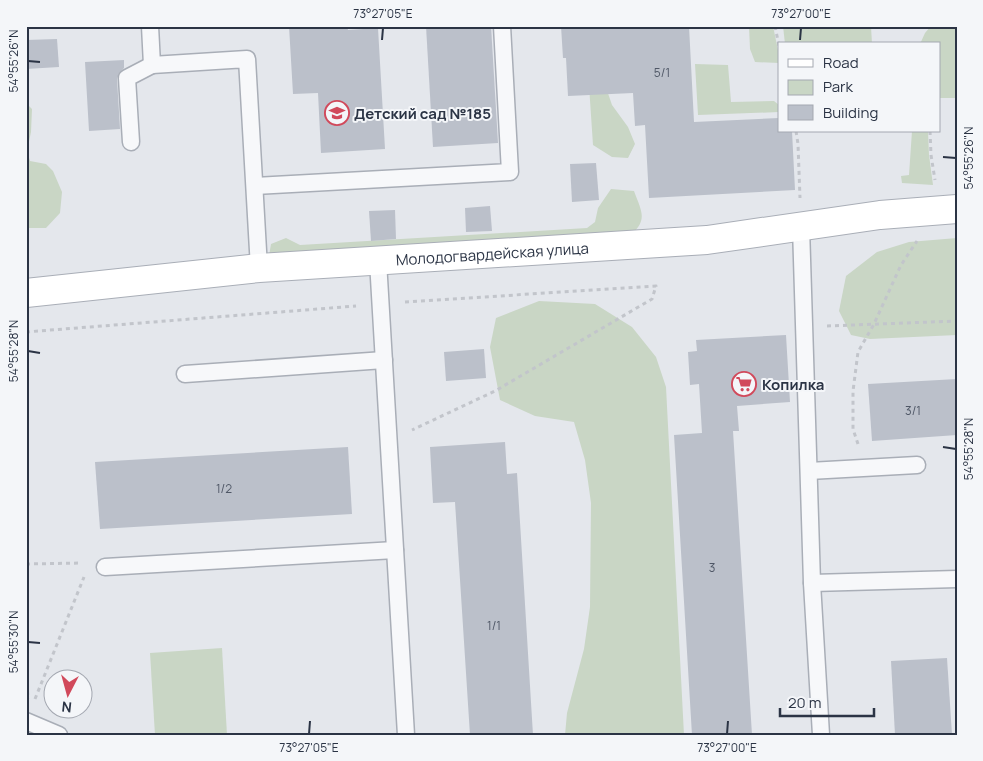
<svg xmlns="http://www.w3.org/2000/svg" width="983" height="761" font-family="Manrope,sans-serif">
<style>
.green{fill:#c9d6c5}
.building{fill:#bbc0ca}
.lines{fill:none;stroke-linecap:round;stroke-linejoin:round}
.lane-casing{stroke:#a9aeb7;stroke-width:19}
.secondary-casing{stroke:#a9aeb7;stroke-width:30}
.path{stroke:#c2c5cb;stroke-width:3;stroke-dasharray:4 4;stroke-linecap:butt}
.lane{stroke:#f7f8fa;stroke-width:16}
.secondary{stroke:#fff;stroke-width:28}
.ticks{fill:none;stroke:#2b3445;stroke-width:2}
.labels{text-anchor:middle;dominant-baseline:central;stroke-width:4;stroke-linejoin:round;paint-order:stroke}
.number-label{font-size:12px;fill:#4f5766}
.poi-label{font-size:15px;font-weight:bold;fill:#2b3445;stroke:#f4f6f9;text-anchor:start}
.street-label{font-size:15px;fill:#2b3445;stroke:#f4f6f9}
.neatline{fill:none;stroke:#2b3445;stroke-width:2}
.ticks-label{font-size:12px;text-anchor:middle;fill:#2b3445}
</style>
<rect width="100%" height="100%" fill="#e4e7ec"/>
<!-- green -->
<g class="green">
<path d="M 585,26 L 612,105 L 628,127 L 635,144 L 628,158 L 612,157 L 593,145 Z"/>
<path d="M 749,26 L 773,26 L 779,55 L 779,63 L 755,62 L 750,49 Z"/>
<path d="M 783,26 L 871,26 L 872,44 L 785,44 Z"/>
<path d="M 931,26 L 957,27 L 957,98 L 939,98 L 939,44 L 920,44 L 925,33 Z"/>
<path d="M 695,64 L 728,65 L 731,102 L 774,101 L 779,105 L 779,112 L 698,115 Z"/>
<path d="M 26,103 L 32,109 L 31,132 L 27,151 L 30,161 L 46,164 L 53,171 L 62,192 L 60,213 L 46,228 L 26,228 Z"/>
<path d="M 912,131 L 928,131 L 929,155 L 933,185 L 902,183 L 901,176 L 909,175 Z"/>
<path d="M 611,189 L 634,191 C 643,215 648,220 627,239 L 269,256 L 271,244 L 286,238 L 300,245 L 587,228 L 595,222 L 598,208 Z"/>
<path d="M 957,238 L 957,335 L 870,339 L 851,335 L 839,311 L 846,276 L 877,252 L 909,242 Z"/>
<path d="M 539,301 L 595,304 L 632,327 L 656,357 L 666,387 L 684,735 L 565,735 L 567,713 L 584,649 L 590,607 L 591,503 L 585,460 L 574,422 L 535,416 L 500,400 L 490,347 L 496,318 Z"/>
<path d="M 222,648 L 227,735 L 155,735 L 150,653 Z"/>
</g>
<!-- building -->
<g class="building">
<path d="M 289,26 L 347,26 L 348,30 L 378,28 L 385,149 L 321,153 L 318,93 L 293,94 Z"/>
<path d="M 426,26 L 491,26 L 498,143 L 433,147 Z"/>
<path d="M 561,26 L 689,26 L 694,122 L 779,118 L 779,131 L 792,131 L 795,190 L 649,198 L 645,125 L 635,126 L 633,93 L 568,96 L 566,58 L 563,58 Z"/>
<path d="M 57,39 L 59,67 L 26,69 L 26,40 Z"/>
<path d="M 124,60 L 124,68 L 119,73 L 117,79 L 120,129 L 89,131 L 85,62 Z"/>
<path d="M 596,163 L 599,200 L 572,202 L 570,164 Z"/>
<path d="M 490,206 L 492,231 L 466,232 L 465,208 Z"/>
<path d="M 395,210 L 396,239 L 371,241 L 369,211 Z"/>
<path d="M 786,335 L 790,402 L 737,406 L 739,431 L 733,431 L 752,735 L 692,735 L 674,435 L 702,433 L 699,384 L 690,385 L 688,352 L 697,351 L 696,340 Z"/>
<path d="M 484,349 L 486,378 L 446,381 L 444,352 Z"/>
<path d="M 957,379 L 957,435 L 872,441 L 868,384 Z"/>
<path d="M 505,442 L 507,474 L 517,473 L 533,735 L 470,735 L 455,502 L 433,503 L 430,447 Z"/>
<path d="M 348,447 L 352,514 L 100,529 L 95,462 Z"/>
<path d="M 947,658 L 952,735 L 895,735 L 891,661 Z"/>
</g>
<g class="lines">
<defs>
<g id="lane">
<path d="M 150,26 L 152,65 L 247,59 L 259,268"/>
<path d="M 131,142 L 127,78 L 152,65"/>
<path d="M 255,186 L 510,172 L 502,26"/>
<path d="M 801,227 L 812,583 L 821,735"/>
<path d="M 378,261 L 406,735"/>
<path d="M 185,374 L 384,360"/>
<path d="M 809,471 L 917,465"/>
<path d="M 105,567 L 395,550"/>
<path d="M 812,583 L 957,579"/>
<path d="M 26,721 L 59,735"/>
</g>
<g id="secondary">
<path id="s1" d="M 26,293 L 259,268 L 707,240 L 880,215 L 957,209"/>
</g>
</defs>
<!-- lane casing -->
<use href="#lane" class="lane-casing"/>
<!-- secondary casing -->
<use href="#secondary" class="secondary-casing"/>
<!-- path -->
<g class="path">
<path d="M 775,26 L 779,46"/>
<path d="M 796,131 L 798,144 L 800,198"/>
<path d="M 930,131 L 931,155 L 935,180"/>
<path d="M 405,302 L 656,286 L 652,299 L 495,391 L 412,430"/>
<path d="M 827,326 L 957,321"/>
<path d="M 26,332 L 356,306"/>
<path d="M 858,444 L 853,429 L 853,391 L 858,352 L 874,324 L 901,265 L 917,241"/>
<path d="M 26,564 L 82,563"/>
<path d="M 26,667 L 28,699"/>
<path d="M 35,699 L 84,577"/>
</g>
<!-- lane -->
<use href="#lane" class="lane"/>
<!-- secondary -->
<use href="#secondary" class="secondary"/>
</g>
<!-- ticks -->
<path class="ticks" d="M 382,40 L 383,28M 800,40 L 801,28M 28,61 L 40,62M 943,157 L 956,158M 28,351 L 40,353M 943,447 L 956,449M 28,642 L 40,643M 309,734 L 310,721M 727,734 L 728,721"/>
<!-- icons -->
<defs>
<symbol id="school-ring" viewBox="-11 -11 22 22"><circle r="9.5" fill="#f4f6f9" stroke="#d1495b" stroke-width="1.5"/><path d="M0-5L7-2L0 1L-7-2ZM-4 1L0 2.5L4 1V4Q0 6-4 4Z" fill="#d1495b"/></symbol>
<symbol id="supermarket-ring" viewBox="-11 -11 22 22"><circle r="9.5" fill="#f4f6f9" stroke="#d1495b" stroke-width="1.5"/><path d="M-6-5.5h2.5l.6 2H6L4.5 2H-2.5L-4.4-4H-6ZM-1.5 3.2a1.3 1.3 0 1 0 .1 0ZM3 3.2a1.3 1.3 0 1 0 .1 0Z" fill="#d1495b"/></symbol>
</defs>
<g fill-rule="evenodd">
<use href="#school-ring" x="323" y="99" width="28" height="28"/>
<use href="#supermarket-ring" x="730" y="370" width="28" height="28"/>
</g>
<g class="labels">
<!-- number labels -->
<g class="number-label">
<text x="662" y="72">5/1</text>
<text x="913" y="410">3/1</text>
<text x="224" y="488">1/2</text>
<text x="712" y="567">3</text>
<text x="494" y="625">1/1</text>
</g>
<!-- poi labels -->
<g class="poi-label">
<text x="354" y="113">Детский сад №185</text>
<text x="762" y="384">Копилка</text>
</g>
<!-- street labels -->
<g class="street-label">
<text stroke="none"><textPath href="#s1" startOffset="468">Молодогвардейская улица</textPath></text>
</g>
</g>
<!-- border -->
<rect width="983" height="761" fill="none" stroke="#f4f6f9" stroke-width="55"/>
<!-- legend -->
<rect x="778" y="42" width="162" height="90" fill="#f4f6f9" stroke="#a4a8b1"/>
<rect x="788" y="59" width="25" height="8" fill="#ffffff" stroke="#a4a8b1"/>
<text x="823" y="68" font-size="15" fill="#2b3445">Road</text>
<rect x="788" y="80" width="25" height="15" fill="#c9d6c5" stroke="#a4a8b1"/>
<text x="823" y="92" font-size="15" fill="#2b3445">Park</text>
<rect x="788" y="105" width="25" height="15" fill="#bbc0ca" stroke="#a4a8b1"/>
<text x="823" y="118" font-size="15" fill="#2b3445">Building</text>
<!-- north arrow -->
<g transform="translate(68 694) rotate(186)"><circle r="24" fill="#f4f6f9" stroke="#a4a8b1"/>
<path d="M0-4L9 19L0 12L-9 19Z" fill="#d1495b"/>
<text y="-8" font-size="14" font-weight="bold" text-anchor="middle" fill="#2b3445">N</text>
</g>
<!-- scale -->
<path d="M780 708v8h94v-8" fill="none" stroke="#2b3445" stroke-width="2.5"/>
<text x="788" y="708" font-size="15" fill="#2b3445" stroke="#f4f6f9" stroke-width="4" paint-order="stroke">20 m</text>
<rect x="28" y="28" width="928" height="706" class="neatline"/>
<g class="ticks-label">
<text x="383" y="18">73°27'05"E</text>
<text x="801" y="18">73°27'00"E</text>
<text transform="translate(14 61) rotate(-90)" y="4">54°55'26"N</text>
<text transform="translate(969 158) rotate(-90)" y="4">54°55'26"N</text>
<text transform="translate(14 351) rotate(-90)" y="4">54°55'28"N</text>
<text transform="translate(969 449) rotate(-90)" y="4">54°55'28"N</text>
<text transform="translate(14 642) rotate(-90)" y="4">54°55'30"N</text>
<text x="309" y="752">73°27'05"E</text>
<text x="727" y="752">73°27'00"E</text>
</g>
</svg>
